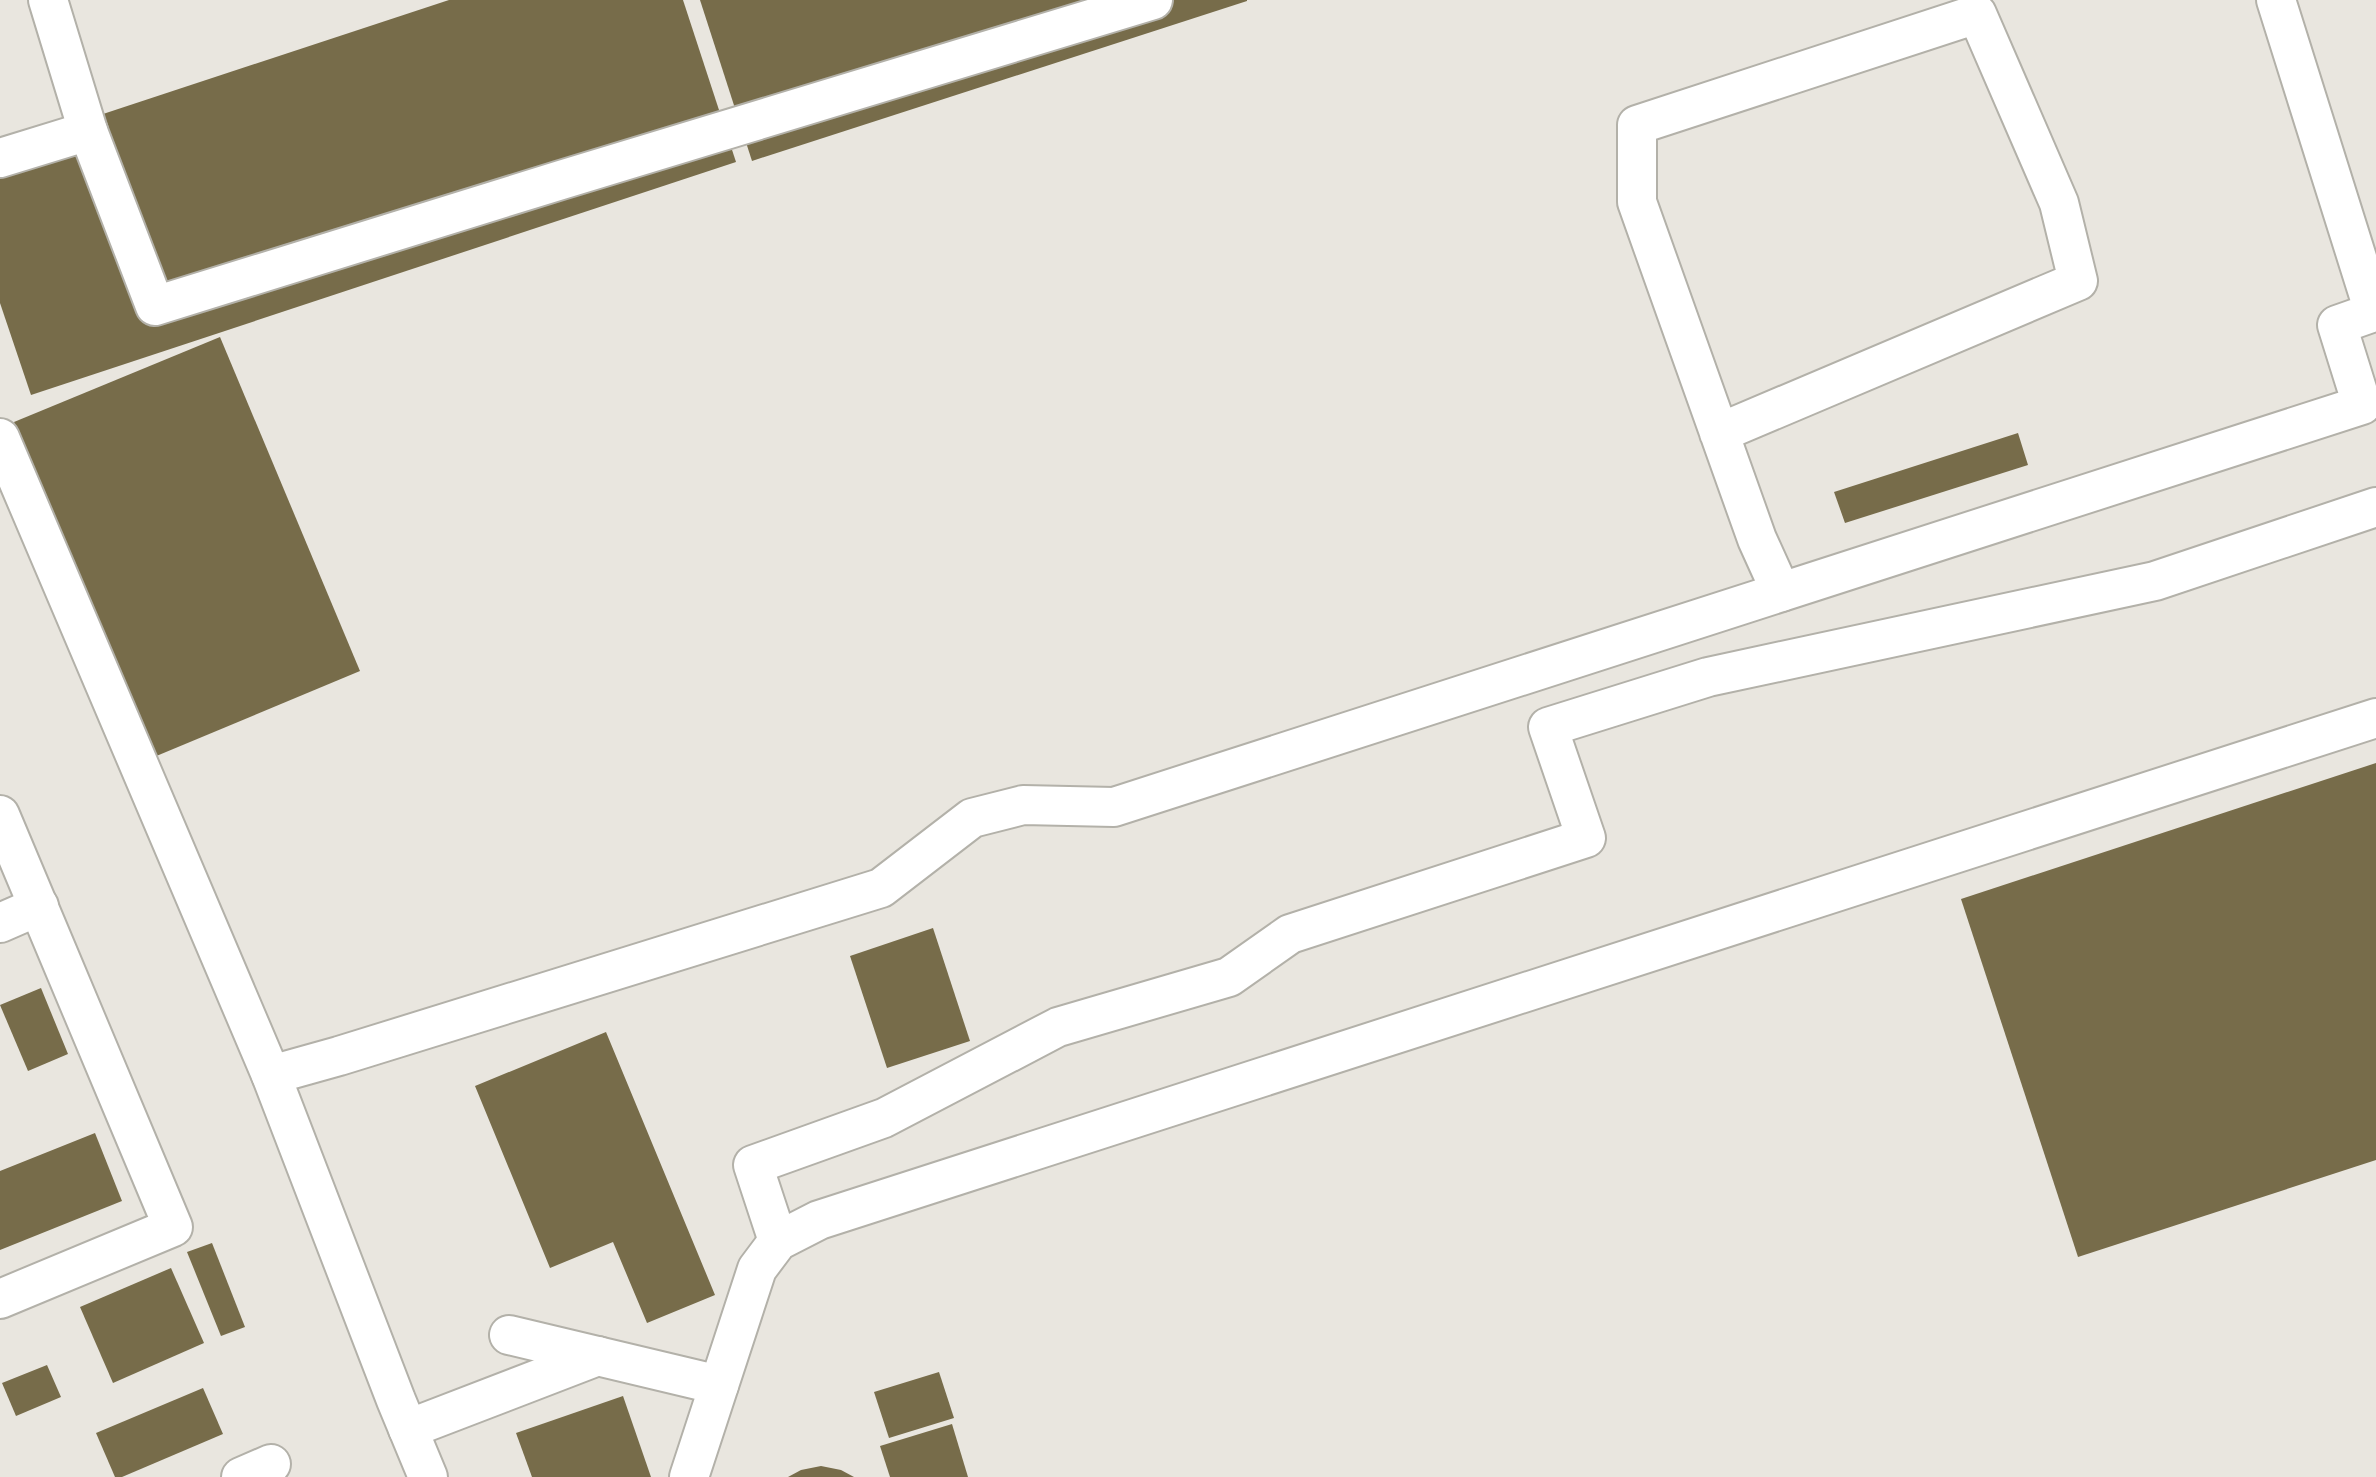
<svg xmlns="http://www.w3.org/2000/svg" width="2376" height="1477" font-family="Helvetica,sans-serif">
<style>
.building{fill:#776c4a}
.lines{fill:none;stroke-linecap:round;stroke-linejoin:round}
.minor-casing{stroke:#b3b1a9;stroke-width:42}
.minor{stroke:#fff;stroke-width:38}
</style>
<rect width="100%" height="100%" fill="#e9e6df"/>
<!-- building -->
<g class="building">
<path d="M 449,0 L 683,0 L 736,162 L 31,395 L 0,303 L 0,148 Z"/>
<path d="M 700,0 L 1247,0 L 1247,1 L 752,161 Z"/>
<path d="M 220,337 L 360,671 L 154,757 L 14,422 Z"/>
<path d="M 2018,433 L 2028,465 L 1845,523 L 1834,492 Z"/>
<path d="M 2376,763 L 2376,1160 L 2078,1257 L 1961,899 Z"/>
<path d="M 933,928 L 970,1041 L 887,1068 L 850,956 Z"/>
<path d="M 41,988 L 68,1054 L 28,1071 L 0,1005 Z"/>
<path d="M 606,1032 L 715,1295 L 647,1323 L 613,1242 L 550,1268 L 475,1086 Z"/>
<path d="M 95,1133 L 122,1201 L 0,1250 L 0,1171 Z"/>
<path d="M 212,1243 L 245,1327 L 221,1336 L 187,1252 Z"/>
<path d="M 171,1268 L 204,1343 L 113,1383 L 80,1307 Z"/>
<path d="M 47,1365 L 61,1397 L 16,1416 L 2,1383 Z"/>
<path d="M 939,1372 L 954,1418 L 889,1438 L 874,1392 Z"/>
<path d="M 203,1388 L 223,1434 L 122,1477 L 115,1477 L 96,1433 Z"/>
<path d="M 623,1396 L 651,1477 L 532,1477 L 516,1433 Z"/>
<path d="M 952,1424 L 968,1477 L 890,1477 L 880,1446 Z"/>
<path d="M 821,1466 L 841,1470 L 854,1477 L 788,1477 L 801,1470 Z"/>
</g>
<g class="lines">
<defs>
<g id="minor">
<path d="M 48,0 L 88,131"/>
<path d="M 0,158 L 88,131 L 155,306 L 561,180 L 1153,0"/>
<path d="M 1719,433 L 2078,281 L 2059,203 L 1977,14 L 1637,125 L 1637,202 L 1757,539 L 1781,592"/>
<path d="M 0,438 L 271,1075 L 396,1400 L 428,1477"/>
<path d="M 0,815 L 173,1227 L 0,1299"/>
<path d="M 0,923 L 39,906"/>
<path d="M 271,1075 L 339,1056 L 881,888 L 972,818 L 1023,805 L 1114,807 L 2362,405 L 2337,325 L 2374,312 L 2276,0"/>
<path d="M 778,1241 L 753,1165 L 884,1118 L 1058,1027 L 1229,977 L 1290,934 L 1586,838 L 1548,727 L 1708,677 L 2155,581 L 2376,507"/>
<path d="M 509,1335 L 719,1385"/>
<path d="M 408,1429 L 598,1356"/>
<path d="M 241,1477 L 271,1464"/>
<path d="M 689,1477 L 757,1269 L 778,1241 L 819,1220 L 2376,718"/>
</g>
</defs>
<!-- minor casing -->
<use href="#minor" class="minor-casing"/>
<!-- minor -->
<use href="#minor" class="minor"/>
</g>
</svg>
